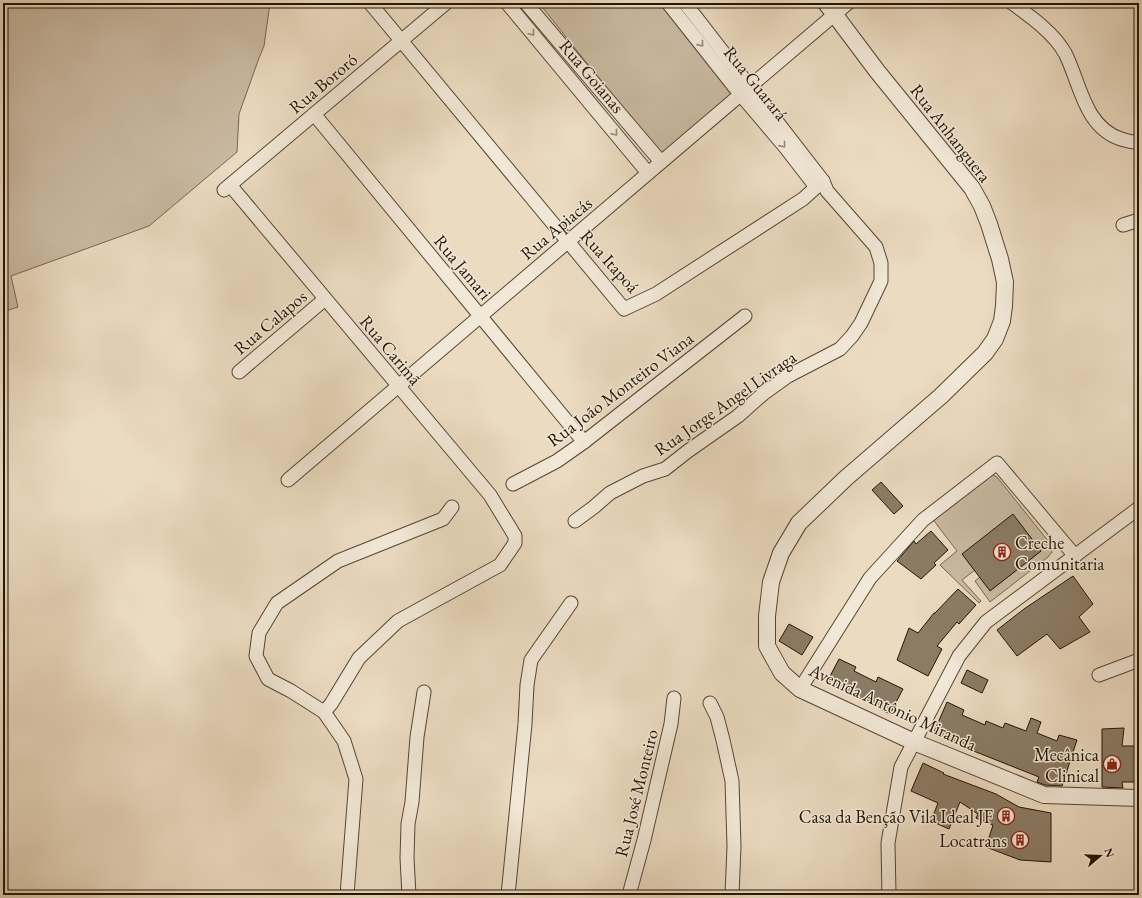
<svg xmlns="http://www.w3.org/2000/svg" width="1142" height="898" font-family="'EB Garamond',serif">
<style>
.green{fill:#c9b9a1;stroke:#766752}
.building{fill:#8b7c66;stroke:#231504}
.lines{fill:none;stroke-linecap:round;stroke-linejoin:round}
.minor-casing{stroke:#554633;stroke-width:15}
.tertiary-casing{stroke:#554633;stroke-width:18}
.minor{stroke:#f2e8d7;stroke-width:13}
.tertiary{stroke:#f2e8d7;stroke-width:16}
.oneway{stroke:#958978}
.labels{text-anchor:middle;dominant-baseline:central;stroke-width:3;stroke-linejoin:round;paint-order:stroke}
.street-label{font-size:18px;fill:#231504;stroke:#f2e8d7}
.poi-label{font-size:18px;fill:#231504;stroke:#f2e8d7;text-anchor:end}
</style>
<rect width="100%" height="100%" fill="#ebdbc1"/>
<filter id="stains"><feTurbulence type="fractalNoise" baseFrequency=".005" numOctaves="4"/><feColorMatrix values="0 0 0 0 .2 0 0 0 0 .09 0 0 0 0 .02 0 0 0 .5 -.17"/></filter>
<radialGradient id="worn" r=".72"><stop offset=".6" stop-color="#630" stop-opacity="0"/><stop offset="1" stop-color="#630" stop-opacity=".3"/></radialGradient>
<!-- green -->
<g class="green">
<path d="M 3,3 L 270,3 L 264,46 L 259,58 L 239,114 L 237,152 L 149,226 L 11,276 L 18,307 L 3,312 Z"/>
<path d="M 539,3 L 663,3 L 737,95 L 661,157 Z"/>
<path d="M 990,474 L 997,477 L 1049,542 L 1052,552 L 1048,557 L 990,602 L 975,581 L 980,577 L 991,590 L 1041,551 L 1013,515 L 975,570 L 962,580 L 981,601 L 979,603 L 940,565 L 957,551 L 931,517 Z"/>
</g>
<!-- building -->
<g class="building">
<path d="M 881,482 L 903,506 L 894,514 L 872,490 Z"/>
<path d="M 1013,514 L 1041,551 L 990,591 L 962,554 Z"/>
<path d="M 931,531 L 948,550 L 934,563 L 936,565 L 921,579 L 897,561 L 914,541 L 916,544 Z"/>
<path d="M 1073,576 L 1093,604 L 1079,617 L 1090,632 L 1060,649 L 1047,634 L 1017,656 L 997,630 L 1024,609 Z"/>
<path d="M 958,589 L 976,605 L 959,624 L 957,622 L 937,646 L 942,649 L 928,676 L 897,660 L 909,628 L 918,633 L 934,613 L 935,613 Z"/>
<path d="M 789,624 L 813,637 L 802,655 L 779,641 Z"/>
<path d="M 839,659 L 856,667 L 854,671 L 876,682 L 878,677 L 903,689 L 890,714 L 844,690 L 844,691 L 827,682 Z"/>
<path d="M 967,670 L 988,680 L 982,693 L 961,683 Z"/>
<path d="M 947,702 L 964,710 L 962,715 L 985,725 L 986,721 L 1003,728 L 1005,723 L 1026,731 L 1031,718 L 1041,722 L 1037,733 L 1057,741 L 1059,735 L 1077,740 L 1062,786 L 1045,785 L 1037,782 L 1039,777 L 966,748 L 934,732 Z"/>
<path d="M 1124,728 L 1122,746 L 1139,746 L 1139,782 L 1122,782 L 1123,788 L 1102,787 L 1102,729 Z"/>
<path d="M 923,763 L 944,773 L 943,774 L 996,794 L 1019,807 L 1051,813 L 1051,862 L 1020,860 L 986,847 L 993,825 L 976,818 L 978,814 L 960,802 L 949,829 L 931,821 L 938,803 L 911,791 Z"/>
</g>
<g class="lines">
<defs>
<g id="minor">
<path d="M 370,3 L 624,309 L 656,294 L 803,199 L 823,181"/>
<path d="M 507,3 L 648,173"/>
<path d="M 526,3 L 661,162"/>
<path d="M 668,3 L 740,94 L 785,147 L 816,187"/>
<path d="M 1012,3 C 1030,16 1054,33 1065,53 C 1080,82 1084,127 1121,139 C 1128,141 1132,143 1139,142"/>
<path d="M 314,114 L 584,442"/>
<path d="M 230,185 L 490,495 L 515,536 L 515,543 L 500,565 L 398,621 L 359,658 L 331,704 L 324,712"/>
<path d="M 224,190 L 446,3"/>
<path d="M 1123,225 L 1139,220"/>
<path d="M 239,372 L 325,299"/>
<path d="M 288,480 L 848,3"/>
<path d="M 513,484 L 557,461 L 584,442 L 745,316"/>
<path d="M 575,521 L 594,507 L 610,493 L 643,476 L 665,469 L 688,451 L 738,416 L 763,394 L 788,376 L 840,349 L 852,336 L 861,323 L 881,281 L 881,263 L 876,247 L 827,191 L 823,181 L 685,3"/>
<path d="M 1099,675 L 1139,660"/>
<path d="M 800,689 L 870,578 L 923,520 L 997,463 L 1075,556"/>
<path d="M 710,703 L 717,717 L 723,740 L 732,781 L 734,846 L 732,895"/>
<path d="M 347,895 L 356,779 L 344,741 L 324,712 L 291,691 L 268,679 L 256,656 L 259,633 L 277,603 L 338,561 L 443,519 L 452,507"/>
<path d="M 409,895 L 407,858 L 408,824 L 412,802 L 417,737 L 424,692"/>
<path d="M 508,895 L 525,724 L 527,685 L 531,660 L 571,603"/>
<path d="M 629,895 L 644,840 L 671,724 L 674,698"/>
<path d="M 889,895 L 888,843 L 901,767 L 959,656 L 986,622 L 1139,508"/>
</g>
<path id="tertiary" d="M 826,3 L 877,71 L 972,188 L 982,206 L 989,224 L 1000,259 L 1005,282 L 1004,306 L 1002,321 L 995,339 L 985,353 L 941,396 L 846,478 L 799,523 L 781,553 L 771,582 L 767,616 L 767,646 L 782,673 L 800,689 L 914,742 L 1044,795 L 1139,798"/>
</defs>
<!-- minor casing -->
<use href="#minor" class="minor-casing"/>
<!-- tertiary casing -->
<use href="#tertiary" class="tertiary-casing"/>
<!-- minor -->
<use href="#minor" class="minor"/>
<!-- tertiary -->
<use href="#tertiary" class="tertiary"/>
</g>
<!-- one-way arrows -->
<defs><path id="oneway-chevron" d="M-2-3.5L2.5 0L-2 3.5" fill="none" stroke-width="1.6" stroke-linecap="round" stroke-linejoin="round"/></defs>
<g class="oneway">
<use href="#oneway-chevron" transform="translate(532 33) rotate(50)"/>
<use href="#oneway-chevron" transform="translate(701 44) rotate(51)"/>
<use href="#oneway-chevron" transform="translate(615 133) rotate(50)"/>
<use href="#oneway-chevron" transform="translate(783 145) rotate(51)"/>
</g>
<!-- icons -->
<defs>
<symbol id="building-ring" viewBox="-11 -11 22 22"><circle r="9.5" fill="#f2e8d7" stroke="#8f2418" stroke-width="1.5"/><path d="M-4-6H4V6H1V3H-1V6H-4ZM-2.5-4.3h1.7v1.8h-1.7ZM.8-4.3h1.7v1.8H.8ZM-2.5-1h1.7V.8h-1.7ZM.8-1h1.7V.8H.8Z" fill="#8f2418"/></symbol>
<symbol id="shop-ring" viewBox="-11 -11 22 22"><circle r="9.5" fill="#f2e8d7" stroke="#8f2418" stroke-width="1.5"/><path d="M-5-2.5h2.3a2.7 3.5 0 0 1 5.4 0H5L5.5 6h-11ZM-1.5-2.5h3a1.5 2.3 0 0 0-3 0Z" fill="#8f2418"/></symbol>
</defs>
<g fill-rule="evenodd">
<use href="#building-ring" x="992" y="542" width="20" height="20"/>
<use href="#shop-ring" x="1102" y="754" width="20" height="20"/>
<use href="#building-ring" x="996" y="806" width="20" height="20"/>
<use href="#building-ring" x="1010" y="830" width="20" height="20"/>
</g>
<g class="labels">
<!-- street labels -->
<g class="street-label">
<text transform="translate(592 76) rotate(50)">Rua Goianas</text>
<text transform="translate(323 83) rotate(-40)">Rua Bororó</text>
<text transform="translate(756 83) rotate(51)">Rua Guarará</text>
<text transform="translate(951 133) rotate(52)">Rua Anhanguera</text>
<text transform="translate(556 228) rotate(-40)">Rua Apiacás</text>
<text transform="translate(610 261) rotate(48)">Rua Itapoá</text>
<text transform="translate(463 267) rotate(50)">Rua Jamari</text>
<text transform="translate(270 322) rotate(-40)">Rua Calapos</text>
<text transform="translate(391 350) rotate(50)">Rua Carimã</text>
<text transform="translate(620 389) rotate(-37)">Rua João Monteiro Viana</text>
<text transform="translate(725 403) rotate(-35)">Rua Jorge Angel Livraga</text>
<text transform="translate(893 707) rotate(25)">Avenida Antônio Miranda</text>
<text transform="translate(636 793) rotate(-76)">Rua José Monteiro</text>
</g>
<!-- poi labels -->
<g class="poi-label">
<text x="1015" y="542" text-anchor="start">Creche<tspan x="1015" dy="21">Comunitaria</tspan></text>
<text x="1099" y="754">Mecânica<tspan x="1099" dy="21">Clinical</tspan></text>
<text x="993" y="816">Casa da Benção Vila Ideal JF</text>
<text x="1007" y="840">Locatrans</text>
</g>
</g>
<!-- margin -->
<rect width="1142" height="898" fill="none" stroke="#ebdbc1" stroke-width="16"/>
<rect x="4" y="4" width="1134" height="890" fill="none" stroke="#231504" stroke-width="2"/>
<rect x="8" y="8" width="1126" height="882" fill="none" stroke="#231504"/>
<!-- north arrow -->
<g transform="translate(1100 856) rotate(71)" stroke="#f2e8d7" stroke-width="3" paint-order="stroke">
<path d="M0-3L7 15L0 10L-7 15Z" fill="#231504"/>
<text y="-6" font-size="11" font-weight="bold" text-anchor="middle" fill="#231504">N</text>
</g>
<rect width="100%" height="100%" filter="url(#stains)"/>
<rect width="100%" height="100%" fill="url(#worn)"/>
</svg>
